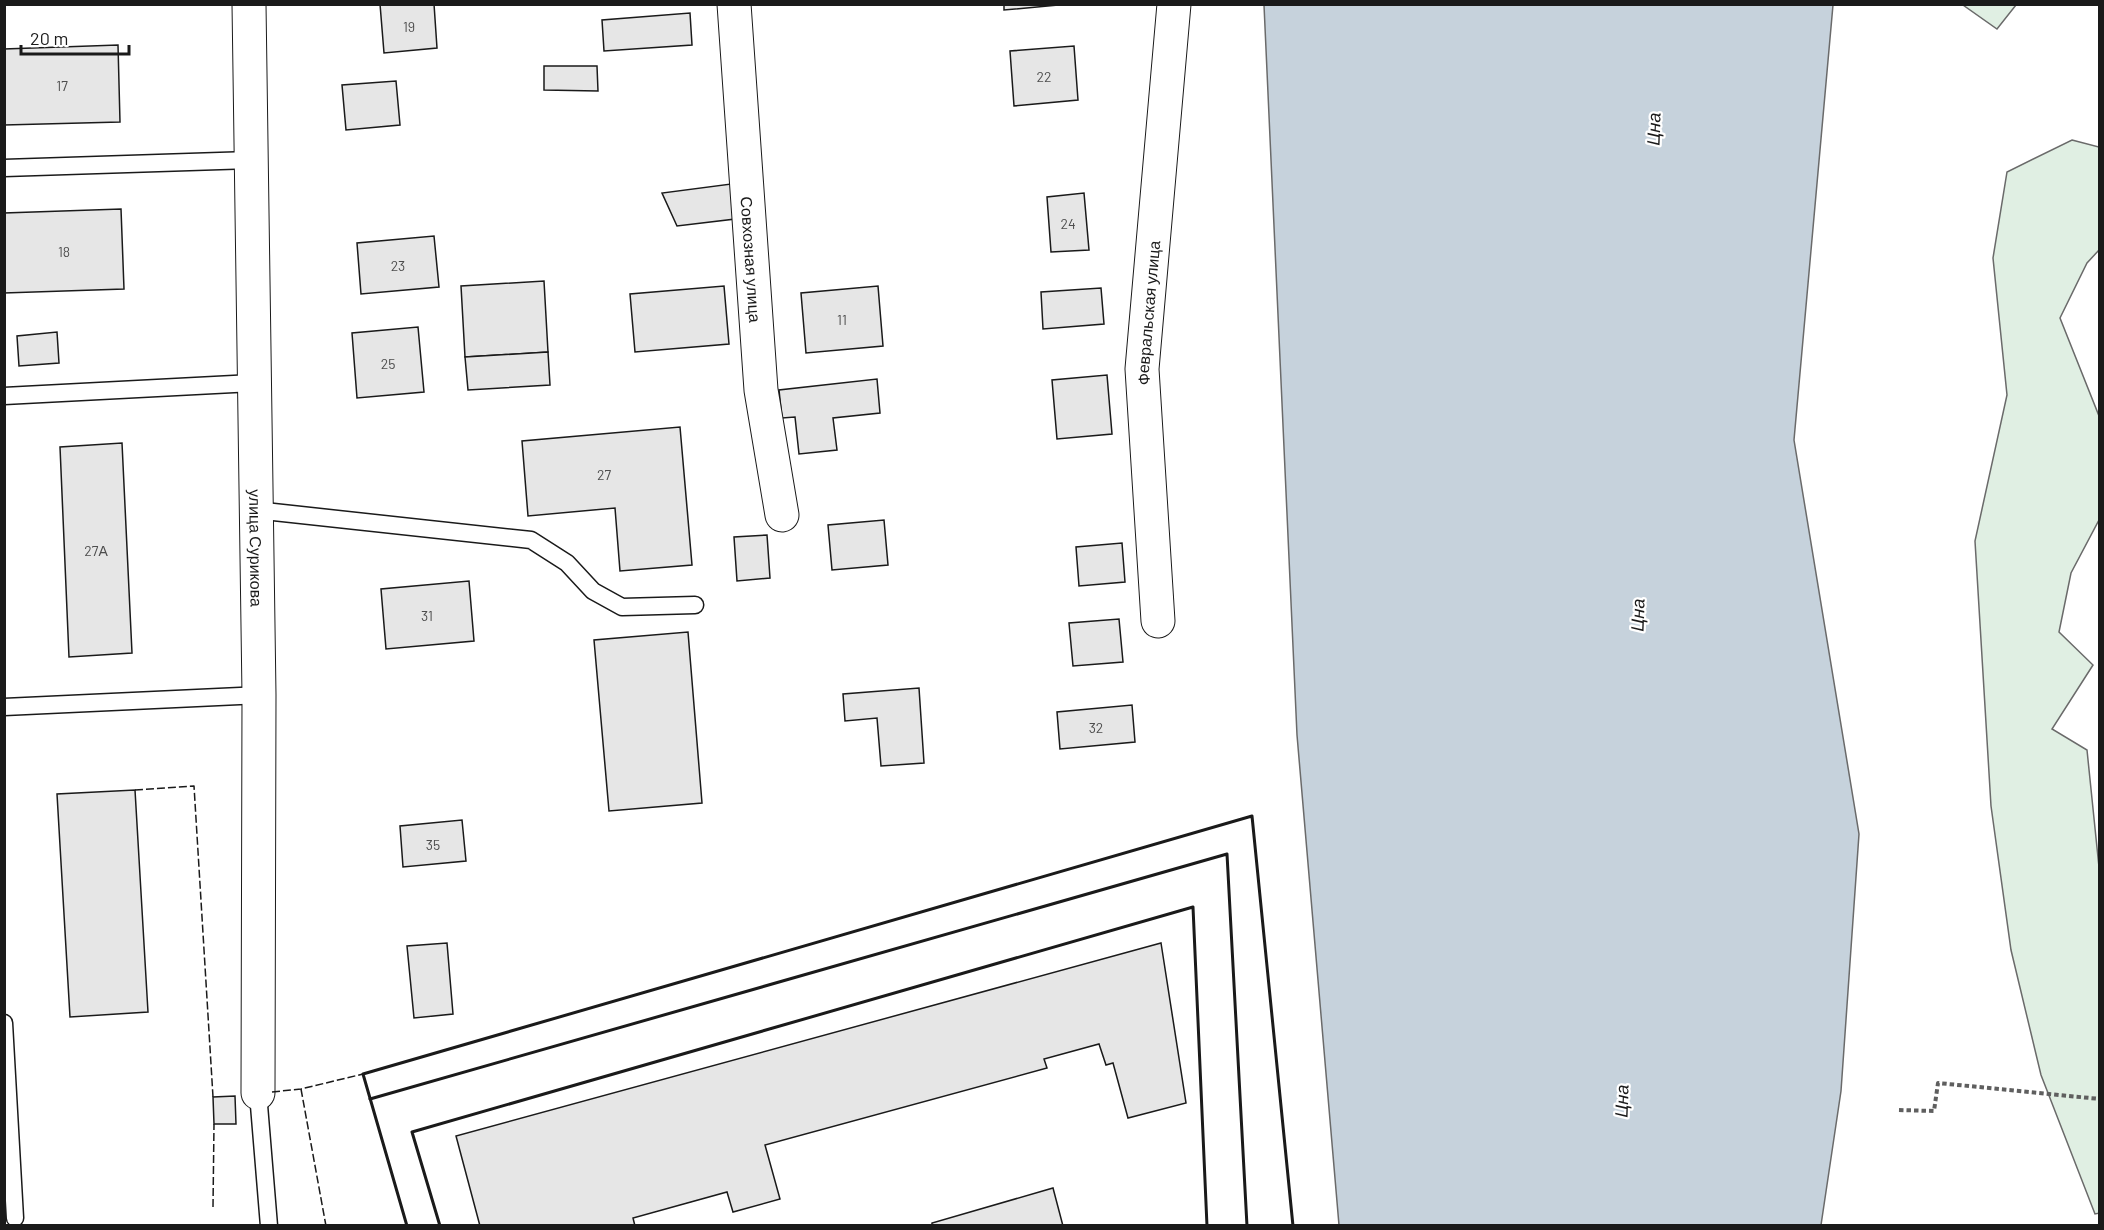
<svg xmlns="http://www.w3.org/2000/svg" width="2104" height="1230" font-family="Barlow,sans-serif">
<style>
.green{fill:#e0efe3;stroke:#6a6a6a;stroke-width:1.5}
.water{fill:#c6d2dc;stroke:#6a6a6a;stroke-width:1.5}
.building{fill:#e6e6e6;stroke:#1a1a1a;stroke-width:1.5}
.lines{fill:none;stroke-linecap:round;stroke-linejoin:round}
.service-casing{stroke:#1a1a1a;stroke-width:19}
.minor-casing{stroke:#1a1a1a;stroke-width:35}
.path{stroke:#5f5f5f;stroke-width:4;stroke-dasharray:4.5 3;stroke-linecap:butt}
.service{stroke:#fff;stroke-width:16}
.minor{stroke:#fff;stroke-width:33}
.fence{stroke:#1a1a1a;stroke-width:1.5;stroke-dasharray:8 3;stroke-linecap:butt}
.wall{stroke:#1a1a1a;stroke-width:3}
.labels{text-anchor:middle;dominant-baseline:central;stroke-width:4.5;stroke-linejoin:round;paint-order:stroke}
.number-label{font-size:14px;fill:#4d4d4d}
.street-label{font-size:16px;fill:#1a1a1a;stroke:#fff}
.water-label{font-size:18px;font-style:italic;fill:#1a1a1a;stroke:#fff}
</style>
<rect width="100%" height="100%" fill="#fff"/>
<!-- green -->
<g class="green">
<path d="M 1963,5 L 2016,5 L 1997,29 Z"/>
<path d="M 2072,140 L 2099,147 L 2099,250 L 2087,263 L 2060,318 L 2099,416 L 2100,518 L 2071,573 L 2059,632 L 2093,665 L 2052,729 L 2087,750 L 2100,877 L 2100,1213 L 2095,1214 L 2041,1075 L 2011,950 L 1991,806 L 1975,541 L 2007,395 L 1993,258 L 2007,172 Z"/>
</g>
<!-- water -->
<path class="water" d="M 1264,5 L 1833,5 L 1794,440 L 1859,834 L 1841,1091 L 1821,1225 L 1339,1225 L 1297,735 Z"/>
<!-- building -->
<g class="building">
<path d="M 380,4 L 434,4 L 437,48 L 384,53 Z"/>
<path d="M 1004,4 L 1069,4 L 1004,10 Z"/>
<path d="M 690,13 L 692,45 L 604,51 L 602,20 Z"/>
<path d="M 118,45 L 120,122 L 4,125 L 4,49 Z"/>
<path d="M 1074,46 L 1078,100 L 1014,106 L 1010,51 Z"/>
<path d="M 544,66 L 597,66 L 598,91 L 544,90 Z"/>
<path d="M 396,81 L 400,125 L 346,130 L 342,85 Z"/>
<path d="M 731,184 L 735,219 L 677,226 L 662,193 Z"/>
<path d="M 1084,193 L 1089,250 L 1051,252 L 1047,197 Z"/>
<path d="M 121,209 L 124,289 L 4,293 L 4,213 Z"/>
<path d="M 434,236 L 439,287 L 361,294 L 357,243 Z"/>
<path d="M 544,281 L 548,352 L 465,357 L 461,286 Z"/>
<path d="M 724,286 L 729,344 L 635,352 L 630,294 Z"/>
<path d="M 878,286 L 883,346 L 806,353 L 801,293 Z"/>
<path d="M 1101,288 L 1104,324 L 1043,329 L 1041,292 Z"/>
<path d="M 418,327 L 424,392 L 357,398 L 352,333 Z"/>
<path d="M 57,332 L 59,363 L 19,366 L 17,336 Z"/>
<path d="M 548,352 L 550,385 L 468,390 L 465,357 Z"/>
<path d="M 1107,375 L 1112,434 L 1057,439 L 1052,380 Z"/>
<path d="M 877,379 L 880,413 L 833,418 L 837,450 L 799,454 L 795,417 L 782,418 L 779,390 Z"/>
<path d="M 680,427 L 692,565 L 620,571 L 615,508 L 528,516 L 522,441 Z"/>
<path d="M 122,443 L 132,653 L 69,657 L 60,447 Z"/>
<path d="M 884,520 L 888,565 L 832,570 L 828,525 Z"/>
<path d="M 767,535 L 770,578 L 737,581 L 734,537 Z"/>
<path d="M 1122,543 L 1125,582 L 1079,586 L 1076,547 Z"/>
<path d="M 469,581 L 474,641 L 386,649 L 381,589 Z"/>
<path d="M 1119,619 L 1123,662 L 1073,666 L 1069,623 Z"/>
<path d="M 688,632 L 702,803 L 609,811 L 594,640 Z"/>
<path d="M 919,688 L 924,763 L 881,766 L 877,718 L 845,721 L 843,694 Z"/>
<path d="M 1132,705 L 1135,742 L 1060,749 L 1057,712 Z"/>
<path d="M 135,790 L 148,1012 L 70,1017 L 57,794 Z"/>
<path d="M 462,820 L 466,861 L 403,867 L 400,826 Z"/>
<path d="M 447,943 L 453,1014 L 414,1018 L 407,946 Z"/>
<path d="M 1161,943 L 1186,1103 L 1128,1118 L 1113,1063 L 1106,1065 L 1099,1044 L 1044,1059 L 1047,1068 L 765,1145 L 780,1199 L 733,1212 L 727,1192 L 633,1218 L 635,1226 L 480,1226 L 456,1136 Z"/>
<path d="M 235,1096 L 236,1124 L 214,1124 L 213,1097 Z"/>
<path d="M 1053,1188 L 1063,1226 L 932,1226 L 932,1223 Z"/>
</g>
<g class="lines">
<defs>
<g id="service">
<path d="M 4,168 L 251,160"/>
<path d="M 4,396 L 253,383"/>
<path d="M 255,510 L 531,540 L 567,563 L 593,591 L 622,607 L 695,605"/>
<path d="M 4,707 L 259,695"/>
<path d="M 4,1023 L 15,1218"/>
<path d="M 258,1093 L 269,1226"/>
</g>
<g id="minor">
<path id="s1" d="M 249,4 L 259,695 L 258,1093"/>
<path id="s2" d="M 734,4 L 761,390 L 782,515"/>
<path id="s3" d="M 1158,621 L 1142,369 L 1174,4"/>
</g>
</defs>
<!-- service casing -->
<use href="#service" class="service-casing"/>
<!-- minor casing -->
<use href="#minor" class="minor-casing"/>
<!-- path -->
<path class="path" d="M 1899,1110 L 1934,1111 L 1938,1083 L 2100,1099"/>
<!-- service -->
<use href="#service" class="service"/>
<!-- minor -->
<use href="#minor" class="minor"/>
<!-- fence -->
<g class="fence">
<path d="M 135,790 L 194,786 L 213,1097"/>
<path d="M 301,1089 L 326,1226"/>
<path d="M 272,1092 L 301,1089 L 363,1074"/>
<path d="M 213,1207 L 214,1124"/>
</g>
<!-- wall -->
<g class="wall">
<path d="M 370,1099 L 1227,854 L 1247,1226"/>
<path d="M 407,1226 L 363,1074 L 1252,816 L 1293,1226"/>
<path d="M 440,1226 L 412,1132 L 1193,907 L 1207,1226"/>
</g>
</g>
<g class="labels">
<!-- number labels -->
<g class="number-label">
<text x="409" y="26">19</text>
<text x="1044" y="76">22</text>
<text x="62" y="85">17</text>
<text x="1068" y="223">24</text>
<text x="64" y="251">18</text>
<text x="398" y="265">23</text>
<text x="842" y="319">11</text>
<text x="388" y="363">25</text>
<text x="604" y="474">27</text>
<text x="96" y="550">27А</text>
<text x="427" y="615">31</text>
<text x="1096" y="727">32</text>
<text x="433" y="844">35</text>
</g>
<!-- street labels -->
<g class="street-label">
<text stroke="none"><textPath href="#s2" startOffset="256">Совхозная улица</textPath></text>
<text stroke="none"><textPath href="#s3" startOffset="309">Февральская улица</textPath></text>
<text stroke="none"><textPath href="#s1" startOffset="544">улица Сурикова</textPath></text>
</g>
<!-- water labels -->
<g class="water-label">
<text transform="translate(1653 129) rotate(-88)">Цна</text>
<text transform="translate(1637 615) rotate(-88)">Цна</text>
<text transform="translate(1621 1101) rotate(-88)">Цна</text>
</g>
</g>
<!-- border -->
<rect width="2104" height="1230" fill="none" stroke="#1a1a1a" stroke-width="12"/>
<!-- scale -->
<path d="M21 45v9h108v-9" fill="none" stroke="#1a1a1a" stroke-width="3"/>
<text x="30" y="45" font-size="18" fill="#1a1a1a" stroke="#ffffff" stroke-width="4.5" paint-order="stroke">20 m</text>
</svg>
